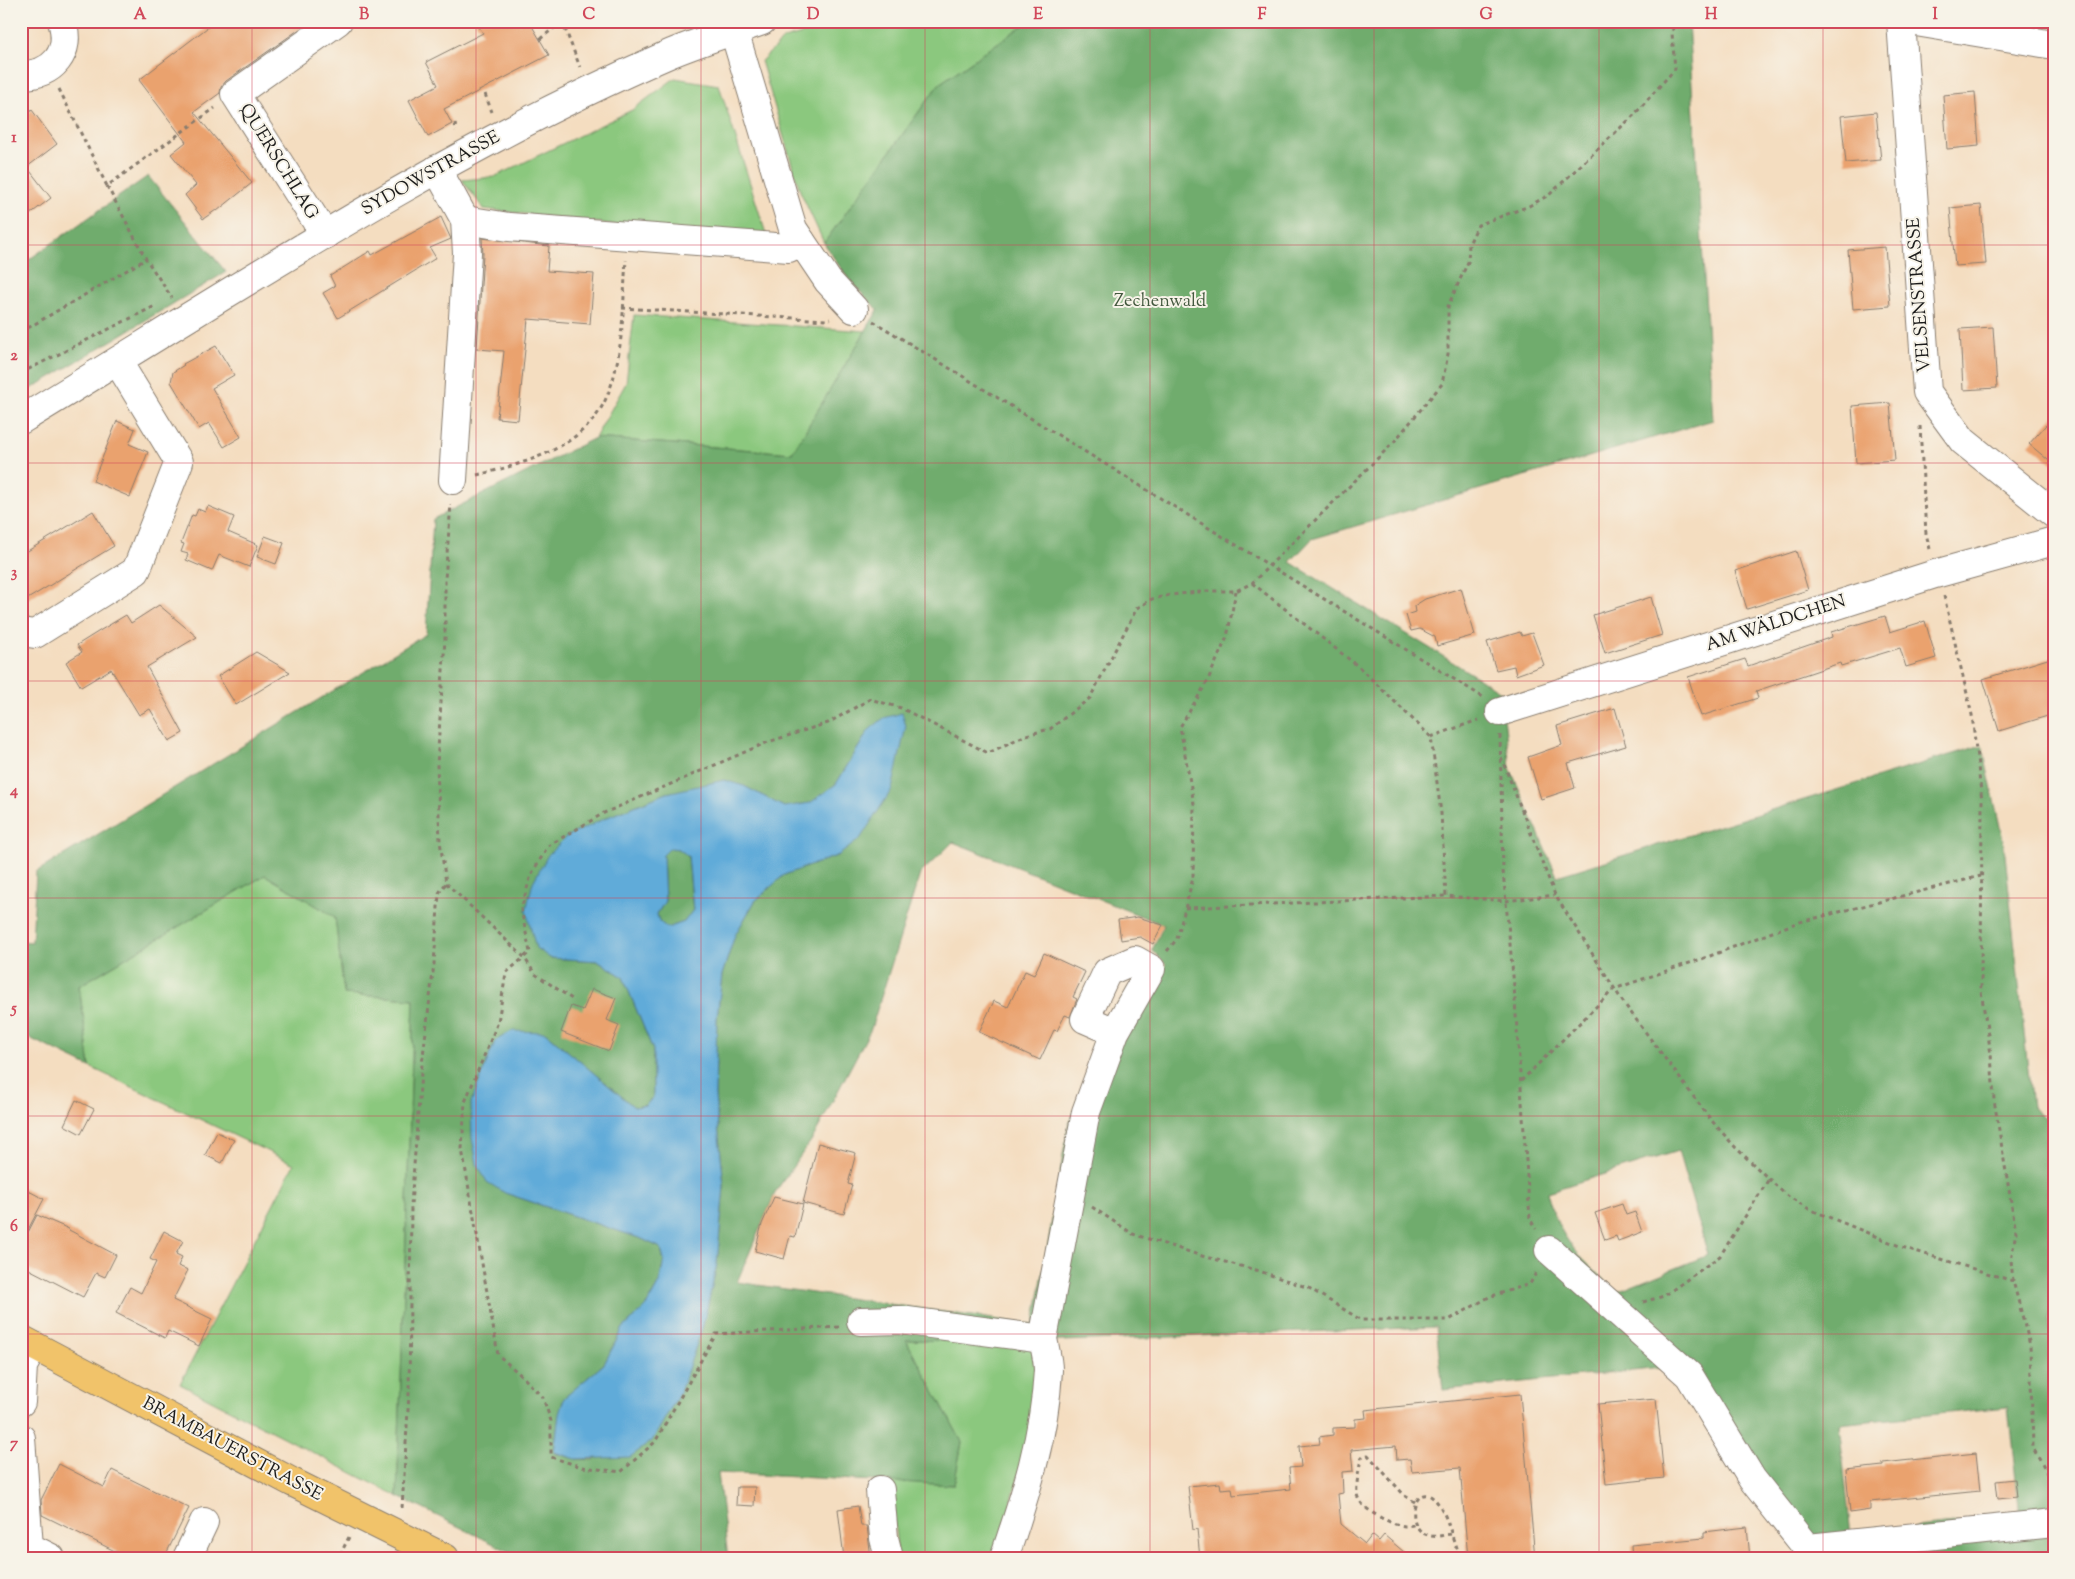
<svg xmlns="http://www.w3.org/2000/svg" width="2075" height="1579" font-family="'Sorts Mill Goudy',serif">
<style>
.green{fill:#8bc87e;stroke:#54724d}
.forest{fill:#70ac6d;stroke:#466444;fill-rule:evenodd}
.water{fill:#61abd9;stroke:#3e647a;fill-rule:evenodd}
.building{fill:#eaa26e}
.lines{fill:none;stroke-linecap:round;stroke-linejoin:round}
.minor-casing{stroke:#887c6e;stroke-width:30}
.major-casing{stroke:#887c6e;stroke-width:30}
.path{stroke:#887c6e;stroke-width:3;stroke-dasharray:4 4;stroke-linecap:butt}
.minor{stroke:#fff;stroke-width:28}
.major{stroke:#f1c36a;stroke-width:28}
.grid{fill:none;stroke:#d1495b;stroke-width:1;stroke-opacity:0.55}
.labels{text-anchor:middle;dominant-baseline:central;stroke-width:4;stroke-linejoin:round;paint-order:stroke}
.street-label{font-size:18px;fill:#1c1c1c;stroke:#f7f3e8}
.park-label{font-size:18px;fill:#43583e;stroke:#f7f3e8}
.neatline{fill:none;stroke:#d1495b;stroke-width:2}
.grid-label{font-size:16px;text-anchor:middle;font-weight:bold;fill:#d1495b}
</style>
<rect width="100%" height="100%" fill="#f7f3e8"/>
<filter id="ink" filterUnits="userSpaceOnUse"><feTurbulence type="fractalNoise" baseFrequency=".02" numOctaves="2"/><feDisplacementMap in="SourceGraphic" scale="10" xChannelSelector="R" yChannelSelector="G"/><feConvolveMatrix kernelMatrix="1 2 1 2 8 2 1 2 1" color-interpolation-filters="sRGB"/></filter>
<filter id="wash" filterUnits="userSpaceOnUse"><feTurbulence type="fractalNoise" baseFrequency=".0096" numOctaves="4" result="noise"/><feDisplacementMap in="SourceGraphic" scale="20" xChannelSelector="R" yChannelSelector="G"/><feGaussianBlur stdDeviation="1.12" result="paint"/><feColorMatrix in="noise" values="0 0 0 0 0 0 0 0 0 0 0 0 0 0 0 0 0 1.4 0 .05"/><feComposite in="paint" operator="in"/></filter>
<g filter="url(#wash)">
<rect width="100%" height="100%" fill="#f4ddc0"/>
<!-- green -->
<g class="green">
<path d="M 848,21 L 1029,21 L 939,84 L 824,243 L 800,191 L 761,61 L 784,39 Z"/>
<path d="M 675,78 L 719,85 L 767,237 L 753,241 L 484,209 L 462,180 L 494,177 L 632,110 Z"/>
<path d="M 634,315 L 866,331 L 792,453 L 595,438 L 626,383 Z"/>
<path d="M 265,875 L 335,917 L 344,994 L 414,999 L 397,1496 L 180,1384 L 294,1164 L 90,1067 L 79,986 Z"/>
<path d="M 906,1340 L 1036,1342 L 1034,1424 L 995,1558 L 898,1558 L 890,1481 L 954,1485 L 962,1442 Z"/>
</g>
<!-- forest -->
<g class="forest">
<path d="M 1029,21 L 1688,21 L 1713,420 L 1312,539 L 1290,562 L 1501,692 L 1510,768 L 1557,876 L 1982,745 L 2004,845 L 2032,1107 L 2052,1123 L 2054,1145 L 2054,1307 L 2048,1319 L 2054,1385 L 2054,1558 L 1807,1558 L 1672,1367 L 1443,1390 L 1436,1327 L 1036,1342 L 906,1340 L 962,1442 L 954,1485 L 718,1473 L 728,1558 L 522,1558 L 397,1496 L 414,999 L 344,994 L 335,917 L 265,875 L 79,986 L 90,1067 L 21,1034 L 21,941 L 32,942 L 36,872 L 426,634 L 433,519 L 595,438 L 792,453 L 878,310 L 848,279 L 824,243 L 939,84 ZM 869,730 L 839,855 L 784,875 L 755,901 L 735,935 L 722,975 L 717,1018 L 715,1096 L 724,1186 L 717,1264 L 703,1326 L 594,1460 L 576,1459 L 554,1453 L 557,1430 L 564,1398 L 604,1364 L 623,1328 L 646,1307 L 659,1283 L 664,1261 L 661,1248 L 642,1239 L 505,1193 L 545,1032 L 634,1107 L 646,1105 L 653,1097 L 653,1050 L 623,977 L 599,961 L 550,958 L 566,837 L 610,816 L 667,793 L 744,786 L 784,807 L 811,803 L 836,784 ZM 953,842 L 1164,925 L 1152,950 L 1166,964 L 1122,1041 L 1104,1032 L 1068,1126 L 1034,1325 L 737,1282 L 776,1191 L 813,1138 L 871,1029 L 920,874 ZM 1678,1151 L 1708,1255 L 1617,1292 C 1582,1259 1559,1241 1547,1192 ZM 2008,1407 L 2020,1517 L 1851,1535 L 1839,1424 Z"/>
<path d="M 148,176 L 226,272 L 21,395 L 21,265 Z"/>
<path d="M 670,848 L 679,849 L 688,856 L 693,911 L 684,922 L 667,928 L 659,921 L 657,914 L 665,901 L 663,855 Z"/>
</g>
<!-- water -->
<path class="water" d="M 902,713 L 906,726 L 892,789 L 860,839 L 839,855 L 784,875 L 755,901 L 735,935 L 722,975 L 717,1018 L 715,1096 L 724,1186 L 717,1264 L 703,1326 L 680,1392 L 652,1441 L 630,1457 L 576,1459 L 554,1452 L 559,1414 L 564,1398 L 604,1364 L 623,1328 L 646,1307 L 659,1283 L 664,1261 L 661,1248 L 642,1239 L 505,1193 L 487,1182 L 477,1164 L 472,1139 L 471,1103 L 495,1041 L 512,1031 L 545,1032 L 634,1107 L 646,1105 L 653,1097 L 653,1050 L 623,977 L 599,961 L 550,958 L 536,948 L 526,910 L 533,882 L 548,855 L 566,837 L 610,816 L 667,793 L 724,780 L 744,786 L 784,807 L 810,803 L 836,784 L 869,730 L 884,718 ZM 670,848 L 679,849 L 688,856 L 693,910 L 684,922 L 667,928 L 659,921 L 657,914 L 665,901 L 663,855 Z"/>
<g id="blocks">
<!-- building -->
<g class="building">
<path d="M 216,21 L 311,21 L 226,81 L 221,87 L 220,93 L 194,112 L 252,183 L 217,211 L 216,210 L 203,219 L 185,195 L 196,185 L 171,154 L 186,142 L 139,80 Z"/>
<path d="M 475,21 L 529,21 L 549,55 L 444,109 L 452,124 L 428,137 L 409,100 L 438,85 L 426,62 L 483,33 Z"/>
<path d="M 1975,92 L 1979,146 L 1947,149 L 1943,95 Z"/>
<path d="M 32,110 L 57,144 L 27,167 L 51,198 L 21,221 L 21,118 Z"/>
<path d="M 1876,112 L 1881,160 L 1846,163 L 1841,116 Z"/>
<path d="M 1981,205 L 1986,264 L 1955,266 L 1950,208 Z"/>
<path d="M 441,217 L 451,239 L 430,248 L 436,258 L 338,318 L 323,293 L 335,286 L 330,276 L 370,251 L 372,255 Z"/>
<path d="M 482,238 L 549,246 L 547,271 L 594,274 L 590,324 L 528,319 L 518,420 L 497,418 L 504,351 L 477,349 L 483,254 Z"/>
<path d="M 1885,247 L 1890,306 L 1853,309 L 1848,250 Z"/>
<path d="M 1993,327 L 1997,388 L 1963,390 L 1960,329 Z"/>
<path d="M 216,346 L 234,375 L 212,388 L 241,437 L 224,447 L 209,423 L 199,429 L 171,382 L 173,372 L 184,365 L 183,364 Z"/>
<path d="M 1890,403 L 1895,460 L 1856,463 L 1852,406 Z"/>
<path d="M 2054,416 L 2054,465 L 2029,444 Z"/>
<path d="M 117,421 L 135,429 L 129,444 L 148,452 L 130,497 L 93,481 Z"/>
<path d="M 208,506 L 234,517 L 228,532 L 258,545 L 249,567 L 219,555 L 212,571 L 186,560 L 188,554 L 181,552 L 184,544 L 181,543 L 192,515 L 195,516 L 198,509 L 205,512 Z"/>
<path d="M 93,511 L 114,546 L 21,603 L 21,555 Z"/>
<path d="M 265,536 L 284,543 L 276,564 L 257,557 Z"/>
<path d="M 1796,551 L 1808,590 L 1747,609 L 1735,571 Z"/>
<path d="M 1461,588 L 1475,635 L 1437,646 L 1435,637 L 1420,629 L 1411,631 L 1406,615 L 1415,612 L 1414,606 L 1425,599 Z"/>
<path d="M 1651,597 L 1662,635 L 1605,653 L 1593,615 Z"/>
<path d="M 159,605 L 197,637 L 147,667 L 183,733 L 169,741 L 150,709 L 139,715 L 111,669 L 81,687 L 66,662 L 82,652 L 77,645 L 101,630 L 126,615 L 131,623 Z"/>
<path d="M 1885,616 L 1890,632 L 1925,621 L 1936,658 L 1906,667 L 1900,648 L 1841,666 L 1840,663 L 1756,691 L 1758,698 L 1701,716 L 1688,677 L 1745,659 L 1748,666 L 1832,637 L 1831,632 Z"/>
<path d="M 1520,632 L 1522,636 L 1532,633 L 1544,665 L 1516,675 L 1514,666 L 1496,670 L 1487,642 Z"/>
<path d="M 256,652 L 290,672 L 236,705 L 218,676 Z"/>
<path d="M 2054,657 L 2054,714 L 1999,731 L 1983,679 Z"/>
<path d="M 1615,708 L 1626,746 L 1568,763 L 1575,788 L 1541,799 L 1528,757 L 1562,745 L 1557,726 Z"/>
<path d="M 1138,917 L 1163,925 L 1153,944 L 1140,937 L 1121,940 L 1118,920 Z"/>
<path d="M 1044,953 L 1085,972 L 1073,997 L 1077,999 L 1070,1017 L 1065,1015 L 1057,1031 L 1054,1030 L 1040,1060 L 979,1032 L 994,1001 L 1008,1007 L 1025,971 L 1034,975 Z"/>
<path d="M 592,989 L 616,998 L 607,1020 L 619,1025 L 609,1051 L 561,1032 L 571,1006 L 583,1010 Z"/>
<path d="M 76,1100 L 94,1109 L 81,1134 L 64,1125 Z"/>
<path d="M 217,1132 L 234,1140 L 222,1163 L 205,1155 Z"/>
<path d="M 818,1143 L 856,1153 L 848,1184 L 852,1185 L 844,1214 L 803,1203 Z"/>
<path d="M 21,1187 L 44,1199 L 21,1243 Z"/>
<path d="M 774,1197 L 803,1204 L 795,1237 L 790,1236 L 784,1259 L 755,1251 L 762,1224 Z"/>
<path d="M 1622,1204 L 1626,1215 L 1635,1212 L 1642,1232 L 1618,1241 L 1616,1236 L 1605,1240 L 1595,1213 Z"/>
<path d="M 37,1215 L 69,1229 L 69,1230 L 116,1255 L 105,1277 L 96,1273 L 83,1297 L 21,1265 L 27,1252 L 21,1249 L 21,1246 Z"/>
<path d="M 164,1231 L 183,1241 L 176,1254 L 182,1257 L 178,1266 L 188,1270 L 173,1300 L 212,1319 L 199,1346 L 168,1331 L 165,1338 L 116,1313 L 130,1287 L 141,1293 L 156,1262 L 150,1259 Z"/>
<path d="M 1520,1394 L 1535,1558 L 1468,1558 L 1460,1468 L 1412,1472 L 1410,1459 L 1397,1460 L 1396,1446 L 1351,1450 L 1353,1471 L 1342,1472 L 1343,1493 L 1338,1494 L 1341,1524 L 1365,1544 L 1372,1535 L 1379,1541 L 1384,1535 L 1411,1558 L 1200,1558 L 1197,1529 L 1193,1530 L 1188,1486 L 1220,1483 L 1221,1489 L 1232,1488 L 1233,1495 L 1291,1489 L 1289,1468 L 1301,1467 L 1299,1446 L 1320,1444 L 1319,1437 L 1333,1435 L 1333,1428 L 1355,1427 L 1355,1419 L 1366,1418 L 1365,1410 Z"/>
<path d="M 1656,1399 L 1664,1478 L 1606,1484 L 1598,1404 Z"/>
<path d="M 1976,1453 L 1980,1491 L 1870,1502 L 1870,1510 L 1850,1513 L 1846,1470 L 1883,1466 L 1883,1463 Z"/>
<path d="M 59,1464 L 104,1487 L 112,1470 L 189,1508 L 164,1558 L 129,1558 L 42,1515 L 41,1500 Z"/>
<path d="M 2015,1479 L 2017,1497 L 1998,1499 L 1996,1481 Z"/>
<path d="M 737,1487 L 755,1487 L 754,1506 L 736,1505 Z"/>
<path d="M 858,1506 L 861,1526 L 867,1526 L 871,1558 L 844,1558 L 838,1509 Z"/>
<path d="M 1747,1527 L 1750,1558 L 1632,1558 L 1631,1545 L 1704,1538 L 1704,1532 Z"/>
</g>
</g>
</g>
<g filter="url(#ink)">
<use href="#blocks" fill-opacity="0" stroke="#887c6e" stroke-width="1"/>
<g class="lines">
<defs>
<g id="minor">
<path d="M 731,21 L 793,229 L 828,281 L 854,309"/>
<path d="M 1901,21 L 1927,392 L 1963,441 L 2054,514"/>
<path d="M 1910,21 L 2054,45"/>
<path d="M 21,75 C 53,75 72,53 62,21"/>
<path d="M 437,169 L 465,220 L 467,253 L 453,480"/>
<path d="M 465,220 L 509,227 L 789,248 L 801,241"/>
<path d="M 325,235 L 235,94 L 338,21"/>
<path d="M 21,420 C 232,292 439,154 667,55 C 697,42 731,32 762,21"/>
<path d="M 21,632 L 35,634 L 136,571 L 179,462 L 118,362"/>
<path d="M 1500,712 L 1935,574 L 2054,541"/>
<path d="M 1549,1250 L 1689,1375 L 1752,1479 L 1815,1558"/>
<path d="M 861,1321 L 900,1320 L 1043,1339"/>
<path d="M 21,1402 L 23,1366 L 34,1346"/>
<path d="M 21,1438 L 29,1547 L 51,1558"/>
<path d="M 880,1490 L 884,1538 L 889,1558"/>
<path d="M 1808,1548 L 2054,1523"/>
<path d="M 187,1558 L 204,1522"/>
<path d="M 1004,1558 C 1025,1497 1045,1434 1048,1370 C 1048,1360 1045,1349 1043,1339 L 1086,1112 L 1115,1032 L 1151,969 L 1135,960 L 1107,972 L 1085,1019 L 1115,1032"/>
</g>
<path id="major" d="M 21,1339 L 292,1482 L 445,1558"/>
</defs>
<!-- minor casing -->
<use href="#minor" class="minor-casing"/>
<!-- major casing -->
<use href="#major" class="major-casing"/>
<!-- path -->
<g class="path">
<path d="M 562,21 L 580,67"/>
<path d="M 540,39 L 563,21"/>
<path d="M 59,89 L 107,186 L 215,108"/>
<path d="M 485,94 L 492,112"/>
<path d="M 455,123 L 456,131"/>
<path d="M 107,186 L 146,259 L 172,298"/>
<path d="M 622,308 L 826,320 L 830,319"/>
<path d="M 873,321 L 1483,697"/>
<path d="M 21,332 L 146,259"/>
<path d="M 21,373 L 157,305"/>
<path d="M 1920,426 L 1926,534 L 1930,549"/>
<path d="M 477,475 C 514,466 554,456 584,429 C 626,393 622,311 626,260"/>
<path d="M 1252,583 L 1359,667 L 1431,737 L 1441,813 L 1446,896 L 1506,901 L 1555,895"/>
<path d="M 1944,596 L 1972,715 L 1982,801 L 1981,991 L 1991,1054 L 1994,1100 L 2016,1232 L 2011,1260 L 2013,1281 L 2030,1345 L 2033,1448 L 2054,1486"/>
<path d="M 1500,735 L 1503,871 L 1514,986 L 1530,1219 L 1536,1229"/>
<path d="M 1431,737 L 1478,720"/>
<path d="M 1501,757 L 1555,895 L 1623,1002 L 1711,1120 L 1736,1148 L 1786,1195 L 1809,1209 L 1902,1247 L 2013,1281"/>
<path d="M 446,883 L 524,957 L 535,974 L 572,999"/>
<path d="M 1185,908 L 1446,896"/>
<path d="M 1167,951 L 1177,939 L 1193,878 L 1194,804 L 1180,727 L 1207,682 L 1227,637 L 1236,591"/>
<path d="M 1521,1081 L 1614,989 L 1710,956 L 1796,923 L 1981,876"/>
<path d="M 1092,1207 L 1133,1234 L 1202,1256 L 1256,1270 L 1309,1288 L 1361,1320 L 1449,1320 L 1489,1297 L 1530,1284 L 1537,1271"/>
<path d="M 1643,1302 L 1664,1296 L 1720,1256 L 1769,1179"/>
<path d="M 839,1327 L 716,1334 L 655,1442 L 621,1472 L 582,1467 L 551,1457 L 551,1421 L 543,1398 L 524,1378 L 498,1355 L 462,1149 L 465,1102 L 498,1022 L 506,973 L 530,952 L 521,909 L 531,875 L 548,846 L 604,813 L 768,742 L 828,723 L 870,699 L 901,708 L 988,753 L 1026,735 L 1050,729 L 1090,698 L 1137,608 L 1152,599 L 1170,595 L 1208,591 L 1236,591 L 1252,583 L 1393,443 L 1442,384 L 1448,354 L 1448,306 L 1468,262 L 1469,244 L 1478,225 L 1529,206 L 1549,195 L 1633,116 L 1675,69 L 1672,33 L 1675,21"/>
<path d="M 1415,1502 L 1405,1496 L 1368,1455 L 1363,1456 L 1361,1458 C 1359,1470 1356,1483 1357,1494 C 1359,1509 1391,1525 1405,1526 C 1408,1526 1413,1525 1417,1524"/>
<path d="M 402,1508 L 409,1394 L 411,1205 L 421,1073 L 434,964 L 439,893 L 446,883 L 440,841 L 437,765 L 445,639 L 445,579 L 451,504"/>
<path d="M 1451,1534 C 1443,1535 1435,1538 1428,1535 C 1400,1527 1418,1469 1441,1508 C 1449,1522 1453,1541 1459,1556 L 1459,1558"/>
<path d="M 340,1555 L 349,1537"/>
<path d="M 1133,1555 L 1133,1558"/>
</g>
<!-- minor -->
<use href="#minor" class="minor"/>
<!-- major -->
<use href="#major" class="major"/>
</g>
</g>
<!-- grid -->
<path class="grid" d="M 252,21 L 252,1558M 476,21 L 476,1558M 701,21 L 701,1558M 925,21 L 925,1558M 1150,21 L 1150,1558M 1374,21 L 1374,1558M 1599,21 L 1599,1558M 1823,21 L 1823,1558M 21,245 L 2054,245M 21,463 L 2054,463M 21,681 L 2054,681M 21,898 L 2054,898M 21,1116 L 2054,1116M 21,1334 L 2054,1334"/>
<g class="labels">
<!-- street labels -->
<g class="street-label">
<text transform="translate(278 162) rotate(58)">QUERSCHLAG</text>
<text transform="translate(431 174) rotate(-29)">SYDOWSTRASSE</text>
<text transform="translate(1920 295) rotate(-94)">VELSENSTRASSE</text>
<text transform="translate(1776 624) rotate(-18)">AM WÄLDCHEN</text>
<text transform="translate(232 1450) rotate(28)">BRAMBAUERSTRASSE</text>
</g>
<!-- park labels -->
<g class="park-label">
<text x="1160" y="302">Zechenwald</text>
</g>
</g>
<!-- margin -->
<rect width="2075" height="1579" fill="none" stroke="#f7f3e8" stroke-width="55"/>
<rect x="28" y="28" width="2020" height="1524" class="neatline"/>
<g class="grid-label">
<text x="140" y="19">A</text>
<text x="364" y="19">B</text>
<text x="589" y="19">C</text>
<text x="813" y="19">D</text>
<text x="1038" y="19">E</text>
<text x="1262" y="19">F</text>
<text x="1486" y="19">G</text>
<text x="1711" y="19">H</text>
<text x="1935" y="19">I</text>
<text x="14" y="142">1</text>
<text x="14" y="360">2</text>
<text x="14" y="577">3</text>
<text x="14" y="795">4</text>
<text x="14" y="1013">5</text>
<text x="14" y="1231">6</text>
<text x="14" y="1448">7</text>
</g>
</svg>
